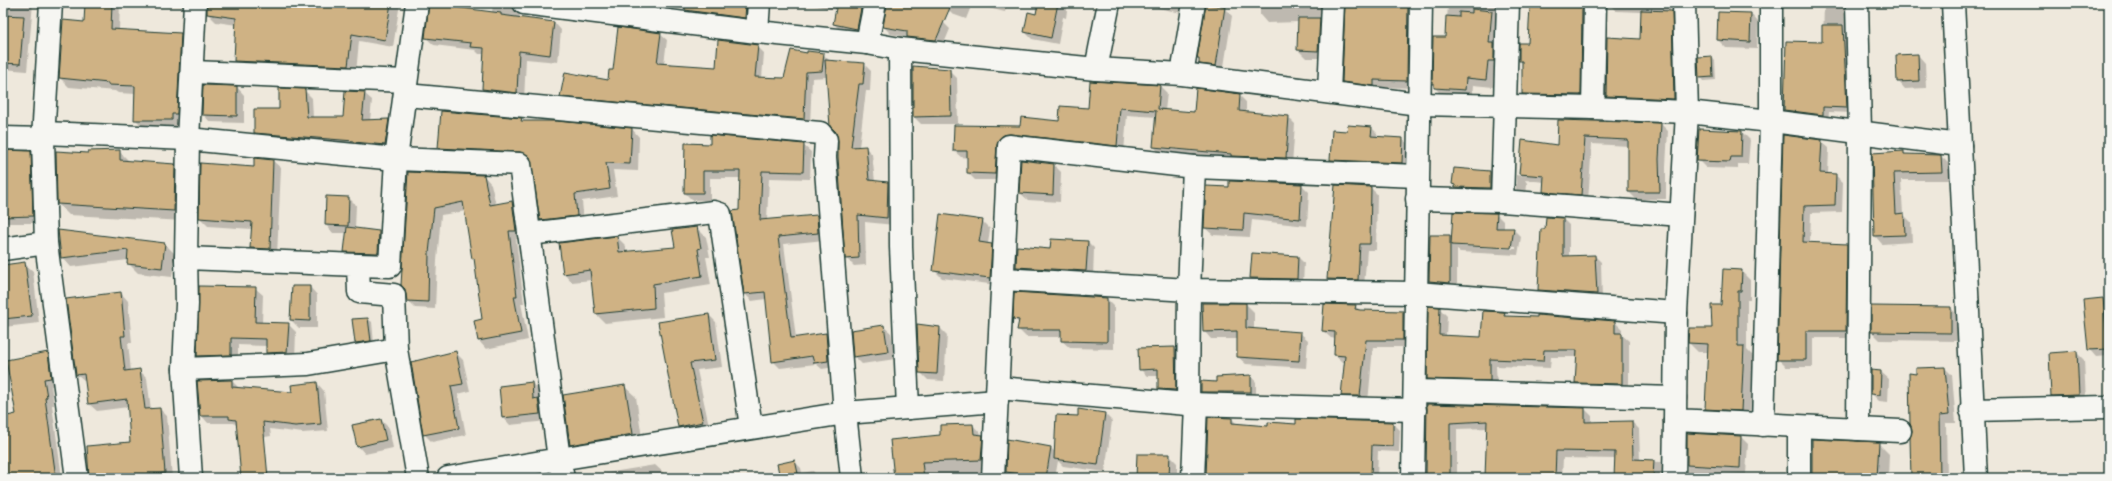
<svg xmlns="http://www.w3.org/2000/svg" width="2112" height="481" font-family="Pangolin,sans-serif">
<style>
.shadow{fill:#0003;fill-rule:evenodd}
.building{fill:#cfb284;stroke:#1f3d34}
.lines{fill:none;stroke-linecap:round;stroke-linejoin:round}
.minor-casing{stroke:#1f3d34;stroke-width:25}
.minor{stroke:#f6f6f2;stroke-width:22}
</style>
<rect width="100%" height="100%" fill="#eee8dc"/>
<filter id="ink" filterUnits="userSpaceOnUse"><feTurbulence type="fractalNoise" baseFrequency=".025" numOctaves="2"/><feDisplacementMap in="SourceGraphic" scale="8" xChannelSelector="R" yChannelSelector="G"/><feConvolveMatrix kernelMatrix="1 2 1 2 8 2 1 2 1" color-interpolation-filters="sRGB"/></filter>
<g filter="url(#ink)">
<!-- shadow -->
<g class="shadow">
<path d="M 3,3 L 33,3 L 27,71 L 3,69 Z"/>
<path d="M 86,3 L 120,3 L 119,30 L 181,34 L 189,42 L 180,128 L 144,128 L 135,119 L 136,94 L 118,93 L 115,91 L 69,87 L 60,78 L 85,23 Z"/>
<path d="M 208,3 L 400,3 L 393,47 L 359,41 L 356,73 L 243,69 L 235,61 L 237,25 L 216,22 L 208,14 Z"/>
<path d="M 430,3 L 455,3 L 461,9 L 492,13 L 493,3 L 522,3 L 519,10 L 520,19 L 554,22 L 561,30 L 558,62 L 526,59 L 524,100 L 491,97 L 483,89 L 485,54 L 479,54 L 475,50 L 434,45 L 426,38 Z"/>
<path d="M 684,3 L 762,3 L 755,28 L 693,20 L 683,10 Z"/>
<path d="M 803,3 L 872,3 L 864,36 L 841,31 L 834,24 L 836,10 Z"/>
<path d="M 887,3 L 916,3 L 943,22 L 950,29 L 943,46 L 915,44 L 908,37 L 891,34 L 884,27 Z"/>
<path d="M 946,3 L 1007,3 L 1005,12 L 972,4 L 966,19 L 952,14 L 945,7 Z"/>
<path d="M 1039,3 L 1068,3 L 1066,18 L 1063,17 L 1058,44 L 1032,39 L 1025,32 L 1036,15 Z"/>
<path d="M 1153,3 L 1188,3 L 1186,14 L 1158,8 Z"/>
<path d="M 1260,3 L 1330,3 L 1325,58 L 1306,58 L 1298,50 L 1299,22 L 1267,23 L 1260,15 Z"/>
<path d="M 1346,3 L 1418,3 L 1414,88 L 1381,87 L 1381,93 L 1350,89 L 1343,81 Z"/>
<path d="M 1448,3 L 1500,3 L 1493,87 L 1473,85 L 1472,97 L 1442,95 L 1435,88 L 1433,83 L 1446,38 Z"/>
<path d="M 1531,3 L 1593,3 L 1588,102 L 1530,101 L 1523,93 L 1523,64 L 1520,60 L 1528,44 Z"/>
<path d="M 1608,3 L 1670,3 L 1670,12 L 1679,19 L 1681,106 L 1614,103 L 1607,96 L 1641,41 L 1642,12 L 1616,11 Z"/>
<path d="M 1824,3 L 1846,3 L 1845,29 L 1848,32 L 1852,113 L 1829,112 L 1828,120 L 1791,115 L 1785,110 L 1823,43 Z"/>
<path d="M 1224,8 L 1232,16 L 1223,73 L 1207,71 L 1200,63 L 1198,58 Z"/>
<path d="M 1751,14 L 1758,22 L 1757,49 L 1726,48 L 1718,40 Z"/>
<path d="M 660,34 L 667,40 L 664,64 L 717,68 L 757,46 L 764,53 L 762,78 L 785,79 L 807,54 L 823,54 L 830,61 L 864,64 L 871,71 L 870,91 L 866,91 L 859,147 L 865,147 L 872,154 L 875,182 L 888,183 L 895,190 L 894,225 L 865,222 L 866,265 L 854,266 L 846,258 L 839,141 L 827,77 L 812,78 L 810,125 L 568,103 L 561,96 L 609,82 L 614,71 Z"/>
<path d="M 1918,55 L 1925,63 L 1926,88 L 1905,89 L 1898,81 Z"/>
<path d="M 1712,57 L 1715,61 L 1716,80 L 1703,81 L 1700,77 Z"/>
<path d="M 949,70 L 957,78 L 958,124 L 921,124 L 914,117 Z"/>
<path d="M 1160,86 L 1167,93 L 1165,111 L 1195,113 L 1239,95 L 1246,102 L 1246,113 L 1288,117 L 1295,124 L 1292,165 L 1161,154 L 1154,147 L 1157,117 L 1127,115 L 1124,152 L 1018,140 L 1002,180 L 975,180 L 968,173 L 968,158 L 961,157 L 954,151 L 1021,127 L 1060,122 L 1088,110 Z"/>
<path d="M 237,87 L 244,95 L 244,123 L 210,122 L 203,114 Z"/>
<path d="M 304,90 L 312,98 L 313,118 L 344,118 L 364,93 L 372,100 L 370,121 L 388,120 L 396,128 L 393,152 L 262,140 L 255,132 Z"/>
<path d="M 521,119 L 524,122 L 632,129 L 639,137 L 638,171 L 613,170 L 617,196 L 582,201 L 584,223 L 549,227 L 541,220 L 532,160 L 447,155 L 439,148 Z"/>
<path d="M 1559,121 L 1661,124 L 1668,131 L 1666,166 L 1666,199 L 1636,199 L 1629,192 L 1629,146 L 1592,144 L 1588,201 L 1551,198 L 1544,191 L 1545,182 L 1525,180 L 1527,183 L 1526,197 L 1523,197 L 1516,189 L 1516,175 L 1522,176 L 1520,173 L 1558,146 Z"/>
<path d="M 1372,128 L 1377,133 L 1377,137 L 1402,139 L 1408,144 L 1407,168 L 1336,165 L 1331,160 L 1348,132 Z"/>
<path d="M 1700,130 L 1742,132 L 1750,140 L 1748,164 L 1738,164 L 1738,169 L 1706,168 L 1698,160 Z"/>
<path d="M 1784,136 L 1821,141 L 1829,148 L 1828,175 L 1835,175 L 1843,182 L 1842,212 L 1811,213 L 1810,243 L 1846,245 L 1854,253 L 1853,338 L 1813,338 L 1813,367 L 1786,367 L 1778,359 Z"/>
<path d="M 686,144 L 803,145 L 811,152 L 810,179 L 769,178 L 767,220 L 817,216 L 824,223 L 825,240 L 784,244 L 796,338 L 826,334 L 833,342 L 835,367 L 822,369 L 816,364 L 780,368 L 773,361 L 766,299 L 752,301 L 745,294 L 733,212 L 740,211 L 741,178 L 710,178 L 710,200 L 692,200 L 685,193 Z"/>
<path d="M 119,151 L 130,162 L 175,164 L 186,175 L 185,221 L 69,215 L 58,204 L 89,154 Z"/>
<path d="M 3,152 L 30,152 L 38,160 L 40,223 L 3,223 Z"/>
<path d="M 1903,152 L 1907,155 L 1941,156 L 1949,164 L 1949,180 L 1901,180 L 1903,214 L 1911,222 L 1912,242 L 1882,244 L 1875,236 L 1873,154 Z"/>
<path d="M 273,161 L 281,168 L 277,256 L 259,255 L 251,248 L 252,229 L 208,226 L 200,218 L 255,168 Z"/>
<path d="M 1054,165 L 1061,172 L 1060,202 L 1028,200 L 1020,193 Z"/>
<path d="M 1490,172 L 1496,178 L 1495,194 L 1462,193 L 1453,184 Z"/>
<path d="M 409,173 L 484,176 L 491,184 L 496,205 L 512,202 L 520,210 L 523,238 L 516,239 L 524,303 L 521,303 L 528,340 L 486,349 L 479,341 L 475,322 L 483,320 L 476,260 L 473,258 L 466,211 L 441,215 L 437,261 L 435,309 L 415,308 L 408,301 Z"/>
<path d="M 1302,185 L 1309,192 L 1307,226 L 1252,220 L 1250,237 L 1213,235 L 1205,228 L 1229,188 Z"/>
<path d="M 1371,188 L 1377,194 L 1376,250 L 1367,250 L 1364,286 L 1334,285 L 1328,279 Z"/>
<path d="M 349,198 L 356,205 L 355,229 L 379,232 L 387,239 L 385,260 L 353,259 L 345,252 L 347,233 L 333,233 L 326,225 Z"/>
<path d="M 1496,214 L 1504,222 L 1504,229 L 1513,229 L 1521,237 L 1518,255 L 1460,252 L 1457,250 L 1457,290 L 1437,289 L 1430,281 L 1450,236 L 1453,238 ZM 1459,244 L 1516,247 L 1516,249 L 1459,246 Z"/>
<path d="M 1563,219 L 1569,225 L 1569,257 L 1595,256 L 1601,262 L 1602,300 L 1545,295 L 1539,289 L 1546,230 Z"/>
<path d="M 982,221 L 990,229 L 988,244 L 991,244 L 999,252 L 997,285 L 942,278 L 934,270 Z"/>
<path d="M 697,228 L 706,237 L 710,257 L 706,257 L 711,285 L 661,293 L 663,317 L 605,323 L 596,314 L 592,280 L 572,282 L 564,273 L 617,237 L 626,246 L 626,252 L 676,248 L 673,230 Z"/>
<path d="M 1088,242 L 1094,248 L 1093,278 L 1023,273 L 1017,267 L 1051,250 Z"/>
<path d="M 165,244 L 175,254 L 172,277 L 138,273 L 128,263 L 128,260 L 71,267 L 62,257 Z"/>
<path d="M 1298,257 L 1304,263 L 1303,285 L 1257,284 L 1251,278 Z"/>
<path d="M 25,264 L 33,271 L 39,323 L 4,327 L 3,266 Z"/>
<path d="M 1741,271 L 1750,280 L 1750,300 L 1747,300 L 1747,350 L 1753,356 L 1750,419 L 1715,418 L 1706,409 L 1708,352 L 1698,352 L 1689,343 L 1713,329 L 1722,306 Z"/>
<path d="M 310,287 L 317,295 L 317,328 L 299,328 L 291,320 Z"/>
<path d="M 255,288 L 263,295 L 262,323 L 288,324 L 296,332 L 295,360 L 274,360 L 267,353 L 267,346 L 238,345 L 238,362 L 206,363 L 198,356 Z"/>
<path d="M 121,293 L 128,301 L 132,343 L 128,343 L 131,371 L 139,370 L 147,378 L 151,410 L 160,409 L 167,416 L 172,478 L 90,478 L 131,443 L 128,407 L 97,411 L 89,404 L 86,382 L 77,374 Z"/>
<path d="M 1107,299 L 1114,306 L 1114,349 L 1070,348 L 1062,341 L 1062,337 L 1026,337 L 1018,329 L 1019,323 L 1014,319 Z"/>
<path d="M 2103,299 L 2109,305 L 2109,356 L 2096,357 L 2089,349 Z"/>
<path d="M 1203,304 L 1246,304 L 1254,312 L 1254,329 L 1300,333 L 1308,340 L 1306,368 L 1246,364 L 1238,357 L 1238,339 L 1211,339 L 1204,331 Z"/>
<path d="M 1355,306 L 1361,311 L 1403,312 L 1410,320 L 1410,347 L 1373,347 L 1368,403 L 1349,403 L 1342,395 L 1345,362 L 1342,362 L 1335,355 L 1336,339 L 1331,338 L 1323,331 Z"/>
<path d="M 1872,307 L 1951,308 L 1958,316 L 1958,341 L 1880,340 L 1872,332 Z"/>
<path d="M 1439,308 L 1447,316 L 1446,336 L 1482,338 L 1504,313 L 1507,317 L 1615,322 L 1622,329 L 1622,335 L 1629,341 L 1629,391 L 1583,390 L 1576,382 L 1577,357 L 1551,357 L 1550,368 L 1496,366 L 1497,387 L 1436,386 L 1428,378 Z"/>
<path d="M 709,315 L 716,322 L 722,367 L 697,370 L 710,430 L 686,434 L 679,427 L 659,323 Z"/>
<path d="M 368,319 L 372,322 L 374,344 L 359,347 L 356,343 Z"/>
<path d="M 883,326 L 891,333 L 895,359 L 862,364 L 854,356 Z"/>
<path d="M 940,328 L 947,335 L 944,381 L 928,380 L 920,372 Z"/>
<path d="M 1175,348 L 1182,355 L 1182,397 L 1166,395 L 1159,388 L 1159,376 L 1147,376 L 1140,369 Z"/>
<path d="M 455,352 L 463,360 L 470,391 L 458,394 L 466,435 L 432,442 L 424,434 Z"/>
<path d="M 2076,352 L 2084,360 L 2086,402 L 2060,403 L 2052,395 Z"/>
<path d="M 47,353 L 55,361 L 58,385 L 51,386 L 54,405 L 52,405 L 62,478 L 3,478 L 3,418 L 18,415 Z"/>
<path d="M 1945,368 L 1952,375 L 1956,423 L 1946,423 L 1947,478 L 1912,478 L 1917,375 Z"/>
<path d="M 1881,372 L 1889,379 L 1888,402 L 1879,401 L 1872,394 Z"/>
<path d="M 1251,376 L 1256,382 L 1256,397 L 1207,397 L 1202,391 L 1217,383 Z"/>
<path d="M 232,381 L 239,388 L 293,393 L 317,383 L 324,391 L 328,431 L 303,433 L 270,429 L 271,436 L 259,438 L 264,478 L 242,478 L 237,426 L 234,423 L 208,423 L 201,415 Z"/>
<path d="M 532,383 L 539,391 L 540,402 L 546,407 L 547,421 L 510,425 L 503,417 Z"/>
<path d="M 625,387 L 636,397 L 643,445 L 582,455 L 571,444 Z"/>
<path d="M 1428,405 L 1585,409 L 1592,416 L 1592,423 L 1632,422 L 1639,429 L 1640,461 L 1661,462 L 1668,469 L 1669,478 L 1615,478 L 1616,459 L 1563,458 L 1562,478 L 1487,478 L 1488,428 L 1457,429 L 1457,478 L 1426,478 Z"/>
<path d="M 1105,414 L 1112,421 L 1105,472 L 1063,466 L 1058,461 L 1055,478 L 1014,478 L 1007,471 L 1051,448 L 1056,453 L 1079,417 Z"/>
<path d="M 1232,419 L 1238,425 L 1269,427 L 1393,423 L 1400,430 L 1399,452 L 1378,451 L 1377,478 L 1207,478 Z"/>
<path d="M 381,420 L 389,428 L 393,448 L 365,454 L 358,446 Z"/>
<path d="M 973,425 L 990,444 L 988,474 L 980,473 L 980,478 L 895,478 L 941,436 Z"/>
<path d="M 1688,434 L 1741,437 L 1748,444 L 1746,474 L 1723,473 L 1723,478 L 1687,478 Z"/>
<path d="M 1878,443 L 1889,454 L 1888,478 L 1812,478 Z"/>
<path d="M 1169,455 L 1177,463 L 1177,478 L 1137,478 Z"/>
<path d="M 794,461 L 801,468 L 802,473 L 813,471 L 819,478 L 771,478 L 781,476 Z"/>
<path d="M 655,465 L 665,474 L 666,478 L 576,478 Z"/>
<path d="M 549,475 L 552,478 L 538,478 Z"/>
</g>
<!-- building -->
<g class="building">
<path d="M 85,3 L 112,3 L 111,29 L 181,33 L 177,114 L 172,114 L 172,120 L 134,120 L 135,86 L 108,85 L 108,83 L 59,78 L 63,20 L 84,22 Z"/>
<path d="M 207,3 L 391,3 L 385,40 L 352,34 L 348,66 L 234,61 L 236,18 L 207,14 Z"/>
<path d="M 429,3 L 454,3 L 454,7 L 501,13 L 501,15 L 554,22 L 550,55 L 519,51 L 517,93 L 482,89 L 484,48 L 470,47 L 471,43 L 425,38 Z"/>
<path d="M 685,3 L 746,3 L 745,18 L 685,10 Z"/>
<path d="M 837,3 L 862,3 L 857,29 L 833,24 Z"/>
<path d="M 887,3 L 952,3 L 936,40 L 907,37 L 907,31 L 883,27 Z"/>
<path d="M 1038,3 L 1058,3 L 1051,38 L 1024,32 L 1028,12 L 1036,14 Z"/>
<path d="M 1345,3 L 1408,3 L 1407,81 L 1374,80 L 1374,86 L 1342,82 Z"/>
<path d="M 1206,4 L 1225,7 L 1216,66 L 1199,64 L 1199,59 L 1197,59 Z"/>
<path d="M 1530,6 L 1582,7 L 1581,95 L 1522,94 L 1522,61 L 1519,61 L 1519,43 L 1528,43 Z"/>
<path d="M 1472,9 L 1492,11 L 1489,43 L 1494,43 L 1494,61 L 1488,61 L 1486,80 L 1466,78 L 1465,90 L 1434,88 L 1434,83 L 1432,83 L 1433,37 L 1445,37 L 1446,16 L 1459,17 L 1459,12 L 1472,13 Z"/>
<path d="M 1641,10 L 1672,11 L 1674,99 L 1606,96 L 1607,37 L 1640,39 Z"/>
<path d="M 1718,12 L 1751,13 L 1750,42 L 1717,40 Z"/>
<path d="M 3,15 L 24,16 L 20,64 L 3,63 Z"/>
<path d="M 1298,18 L 1320,18 L 1318,51 L 1297,50 Z"/>
<path d="M 1822,25 L 1843,25 L 1847,108 L 1823,107 L 1823,115 L 1784,110 L 1786,41 L 1822,42 Z"/>
<path d="M 618,27 L 661,33 L 657,63 L 716,67 L 718,40 L 758,45 L 755,77 L 784,78 L 791,50 L 807,53 L 807,51 L 824,53 L 822,71 L 806,72 L 804,119 L 560,97 L 565,72 L 608,80 L 609,70 L 613,70 Z"/>
<path d="M 1918,54 L 1919,81 L 1897,82 L 1896,55 Z"/>
<path d="M 1712,56 L 1713,77 L 1699,78 L 1698,57 Z"/>
<path d="M 825,60 L 865,63 L 863,84 L 859,84 L 851,147 L 866,146 L 869,180 L 888,182 L 887,218 L 858,215 L 859,258 L 845,259 L 838,157 L 838,141 L 836,132 L 830,126 Z"/>
<path d="M 913,66 L 950,69 L 951,116 L 913,117 Z"/>
<path d="M 1090,81 L 1160,85 L 1158,109 L 1194,112 L 1196,88 L 1240,94 L 1239,111 L 1289,116 L 1286,158 L 1231,156 L 1231,154 L 1153,147 L 1156,111 L 1120,108 L 1117,146 L 1010,134 L 1004,135 L 999,139 L 997,145 L 995,174 L 967,173 L 967,151 L 953,151 L 954,125 L 1020,126 L 1021,117 L 1059,121 L 1060,106 L 1088,108 Z"/>
<path d="M 203,85 L 237,86 L 237,116 L 202,115 Z"/>
<path d="M 279,88 L 305,89 L 307,117 L 343,117 L 345,91 L 365,92 L 362,120 L 389,119 L 385,145 L 354,142 L 354,141 L 254,133 L 254,109 L 279,109 Z"/>
<path d="M 441,111 L 522,118 L 521,121 L 556,121 L 632,128 L 630,164 L 606,163 L 610,189 L 575,194 L 577,216 L 540,220 L 530,157 L 520,152 L 438,148 Z"/>
<path d="M 1558,120 L 1661,123 L 1659,159 L 1660,192 L 1628,192 L 1628,140 L 1585,138 L 1581,195 L 1543,192 L 1544,176 L 1519,174 L 1522,140 L 1557,145 Z"/>
<path d="M 1348,125 L 1372,127 L 1371,136 L 1403,138 L 1402,163 L 1330,160 L 1332,130 L 1347,131 Z"/>
<path d="M 1699,129 L 1742,131 L 1741,157 L 1731,157 L 1730,162 L 1697,161 Z"/>
<path d="M 710,135 L 804,144 L 803,172 L 762,171 L 760,220 L 817,215 L 818,233 L 778,237 L 791,338 L 826,333 L 828,361 L 814,363 L 812,356 L 772,362 L 765,292 L 744,294 L 732,211 L 739,210 L 740,171 L 703,171 L 703,193 L 684,193 L 685,143 L 710,144 Z"/>
<path d="M 1783,135 L 1822,140 L 1820,173 L 1836,174 L 1835,205 L 1804,206 L 1803,242 L 1847,244 L 1846,331 L 1806,331 L 1806,360 L 1777,360 Z"/>
<path d="M 3,150 L 31,151 L 33,216 L 3,217 Z"/>
<path d="M 120,150 L 120,160 L 175,164 L 174,211 L 57,204 L 56,151 L 88,153 L 88,151 Z"/>
<path d="M 1904,151 L 1904,154 L 1941,155 L 1942,172 L 1894,173 L 1896,214 L 1904,213 L 1905,235 L 1874,236 L 1872,153 Z"/>
<path d="M 254,158 L 273,160 L 270,249 L 250,248 L 252,222 L 199,218 L 200,163 L 254,167 Z"/>
<path d="M 1021,160 L 1054,164 L 1053,195 L 1019,193 Z"/>
<path d="M 1454,168 L 1490,171 L 1490,188 L 1455,187 L 1455,185 L 1452,184 Z"/>
<path d="M 408,172 L 484,175 L 490,205 L 512,201 L 516,231 L 509,231 L 517,296 L 514,296 L 521,333 L 478,341 L 474,321 L 482,319 L 474,258 L 472,259 L 463,202 L 434,208 L 429,253 L 428,302 L 407,301 L 405,289 L 401,285 Z"/>
<path d="M 1229,181 L 1302,184 L 1300,219 L 1244,213 L 1243,230 L 1204,228 L 1206,186 L 1229,187 Z"/>
<path d="M 1335,185 L 1371,187 L 1370,244 L 1360,244 L 1358,280 L 1327,279 Z"/>
<path d="M 326,196 L 349,197 L 348,226 L 325,225 Z"/>
<path d="M 1453,212 L 1497,213 L 1496,228 L 1514,228 L 1511,248 L 1451,245 Z"/>
<path d="M 940,214 L 983,220 L 979,242 L 992,244 L 990,278 L 933,271 Z"/>
<path d="M 1546,217 L 1563,218 L 1563,256 L 1595,255 L 1597,294 L 1538,290 L 1541,229 L 1545,229 Z"/>
<path d="M 347,227 L 379,231 L 378,253 L 344,252 Z"/>
<path d="M 697,227 L 701,248 L 698,249 L 702,276 L 653,284 L 654,308 L 595,314 L 590,270 L 563,274 L 559,243 L 617,236 L 619,252 L 675,247 L 672,230 Z"/>
<path d="M 58,230 L 165,243 L 162,268 L 127,264 L 128,250 L 61,258 Z"/>
<path d="M 1430,235 L 1450,235 L 1450,283 L 1429,281 Z"/>
<path d="M 1051,239 L 1088,241 L 1086,271 L 1016,267 L 1017,246 L 1050,249 Z"/>
<path d="M 1252,253 L 1298,256 L 1297,279 L 1250,278 Z"/>
<path d="M 25,262 L 32,316 L 3,319 L 3,265 Z"/>
<path d="M 1723,269 L 1742,270 L 1741,291 L 1738,291 L 1738,346 L 1744,346 L 1741,411 L 1705,409 L 1708,344 L 1688,343 L 1689,328 L 1712,328 L 1711,305 L 1721,305 Z"/>
<path d="M 199,286 L 256,287 L 255,322 L 289,323 L 287,352 L 266,353 L 266,339 L 231,338 L 231,355 L 197,356 Z"/>
<path d="M 292,286 L 310,286 L 310,321 L 290,320 Z"/>
<path d="M 121,292 L 125,336 L 121,336 L 125,371 L 140,369 L 145,409 L 160,408 L 165,473 L 125,476 L 125,478 L 89,478 L 87,446 L 130,442 L 127,399 L 88,404 L 84,374 L 76,375 L 66,299 Z"/>
<path d="M 1014,292 L 1107,298 L 1107,342 L 1061,341 L 1061,330 L 1017,330 L 1019,320 L 1013,319 Z"/>
<path d="M 2103,298 L 2108,349 L 2088,350 L 2083,300 Z"/>
<path d="M 1202,303 L 1246,303 L 1246,328 L 1301,332 L 1299,361 L 1237,357 L 1237,331 L 1203,332 Z"/>
<path d="M 1324,304 L 1356,305 L 1355,309 L 1360,310 L 1403,311 L 1403,340 L 1366,340 L 1360,396 L 1341,396 L 1345,356 L 1334,355 L 1335,332 L 1322,331 Z"/>
<path d="M 1428,306 L 1440,307 L 1439,335 L 1481,337 L 1483,311 L 1505,312 L 1504,316 L 1537,317 L 1537,315 L 1615,321 L 1615,333 L 1622,333 L 1622,384 L 1575,383 L 1577,350 L 1544,350 L 1543,361 L 1490,359 L 1490,381 L 1427,379 Z"/>
<path d="M 1871,306 L 1951,307 L 1951,333 L 1871,332 Z"/>
<path d="M 709,314 L 715,360 L 690,363 L 703,422 L 678,427 L 658,322 Z"/>
<path d="M 368,318 L 371,341 L 355,343 L 352,319 Z"/>
<path d="M 917,324 L 940,327 L 937,374 L 919,373 Z"/>
<path d="M 884,325 L 888,352 L 853,357 L 851,330 Z"/>
<path d="M 1175,347 L 1176,390 L 1158,389 L 1158,369 L 1139,370 L 1138,348 Z"/>
<path d="M 456,351 L 463,384 L 451,386 L 459,428 L 423,435 L 411,362 Z"/>
<path d="M 2077,351 L 2079,395 L 2051,396 L 2049,353 Z"/>
<path d="M 48,352 L 51,378 L 44,379 L 47,397 L 45,398 L 56,478 L 3,478 L 3,417 L 16,414 L 6,360 Z"/>
<path d="M 1945,367 L 1949,415 L 1939,416 L 1940,478 L 1911,478 L 1910,438 L 1912,431 L 1910,424 L 1909,373 L 1916,374 L 1916,368 Z"/>
<path d="M 1871,370 L 1881,371 L 1880,395 L 1871,394 Z"/>
<path d="M 1251,375 L 1251,392 L 1201,392 L 1201,381 L 1216,382 L 1216,377 Z"/>
<path d="M 232,380 L 232,387 L 292,392 L 291,385 L 317,382 L 321,424 L 295,426 L 263,422 L 268,478 L 241,478 L 236,420 L 229,419 L 229,416 L 200,416 L 197,381 Z"/>
<path d="M 532,382 L 533,399 L 538,398 L 540,414 L 502,418 L 499,386 Z"/>
<path d="M 625,385 L 633,434 L 570,445 L 563,395 Z"/>
<path d="M 1427,404 L 1585,408 L 1585,422 L 1632,421 L 1633,459 L 1654,460 L 1653,478 L 1614,478 L 1615,452 L 1556,451 L 1555,478 L 1485,477 L 1487,421 L 1450,423 L 1450,475 L 1426,475 Z"/>
<path d="M 1078,409 L 1105,413 L 1098,465 L 1054,459 L 1056,415 L 1078,416 Z"/>
<path d="M 1208,417 L 1232,418 L 1232,423 L 1268,426 L 1268,422 L 1296,424 L 1296,419 L 1393,422 L 1393,446 L 1372,445 L 1371,476 L 1331,475 L 1331,477 L 1301,476 L 1301,478 L 1206,478 Z"/>
<path d="M 381,419 L 386,440 L 357,447 L 352,425 Z"/>
<path d="M 973,424 L 974,434 L 983,435 L 981,460 L 922,462 L 924,478 L 894,478 L 890,440 L 940,435 L 940,425 Z"/>
<path d="M 1687,433 L 1741,436 L 1740,468 L 1687,465 Z"/>
<path d="M 1007,439 L 1051,447 L 1046,478 L 1006,472 Z"/>
<path d="M 1812,439 L 1879,442 L 1877,478 L 1812,478 Z"/>
<path d="M 1137,454 L 1170,454 L 1169,478 L 1136,478 Z"/>
<path d="M 795,460 L 799,478 L 780,478 L 777,464 Z"/>
</g>
<g class="lines">
<defs>
<g id="minor">
<path d="M 51,3 L 43,139 L 46,243 L 77,478"/>
<path d="M 524,3 L 757,32 L 867,43 L 900,49 L 1096,69 L 1182,74 L 1419,104 L 1593,108 L 1687,112 L 1771,121 L 1960,145 L 1976,478"/>
<path d="M 1684,3 L 1687,112 L 1676,313 L 1675,420 L 1900,431"/>
<path d="M 1857,3 L 1860,132 L 1858,429"/>
<path d="M 1953,3 L 1960,145"/>
<path d="M 757,32 L 759,3"/>
<path d="M 867,43 L 875,3"/>
<path d="M 900,49 L 901,247 L 908,408"/>
<path d="M 1096,69 L 1109,3"/>
<path d="M 193,72 L 406,81"/>
<path d="M 1182,74 L 1194,3"/>
<path d="M 1329,92 L 1333,3"/>
<path d="M 406,95 L 820,133 L 826,140 L 825,157 L 845,413 L 997,401"/>
<path d="M 1593,108 L 1595,3"/>
<path d="M 44,133 L 188,139 L 396,159 L 520,164 L 559,459 L 448,478"/>
<path d="M 3,138 L 43,139"/>
<path d="M 1194,167 L 1417,176"/>
<path d="M 1417,199 L 1502,201 L 1681,215"/>
<path d="M 1502,201 L 1508,3"/>
<path d="M 529,234 L 714,212 L 720,214 L 751,427"/>
<path d="M 3,249 L 46,243"/>
<path d="M 186,258 L 358,265 L 359,292 L 394,295 L 396,349 L 418,478"/>
<path d="M 358,265 L 390,266 L 396,159 L 417,3"/>
<path d="M 1004,279 L 1189,290 L 1416,293 L 1676,313"/>
<path d="M 184,369 L 308,364 L 396,349"/>
<path d="M 998,388 L 1188,404 L 1415,410"/>
<path d="M 1415,391 L 1675,398"/>
<path d="M 1971,410 L 2109,407"/>
<path d="M 1763,425 L 1771,121 L 1771,3"/>
<path d="M 1799,427 L 1799,478"/>
<path d="M 191,478 L 184,369 L 187,304 L 186,258 L 188,139 L 195,3"/>
<path d="M 563,478 L 559,459 L 845,413 L 852,478"/>
<path d="M 993,478 L 1009,146 L 1194,167 L 1189,290 L 1188,404"/>
<path d="M 1193,478 L 1196,404"/>
<path d="M 1413,478 L 1421,3"/>
<path d="M 1674,478 L 1675,420"/>
</g>
</defs>
<!-- minor casing -->
<use href="#minor" class="minor-casing"/>
<!-- minor -->
<use href="#minor" class="minor"/>
</g>
</g>
<!-- margin -->
<rect width="2112" height="481" fill="none" stroke="#f6f6f2" stroke-width="16"/>
<rect x="8" y="8" width="2096" height="465" fill="none" stroke="#1f3d34" stroke-width="1.5" filter="url(#ink)"/>
</svg>
